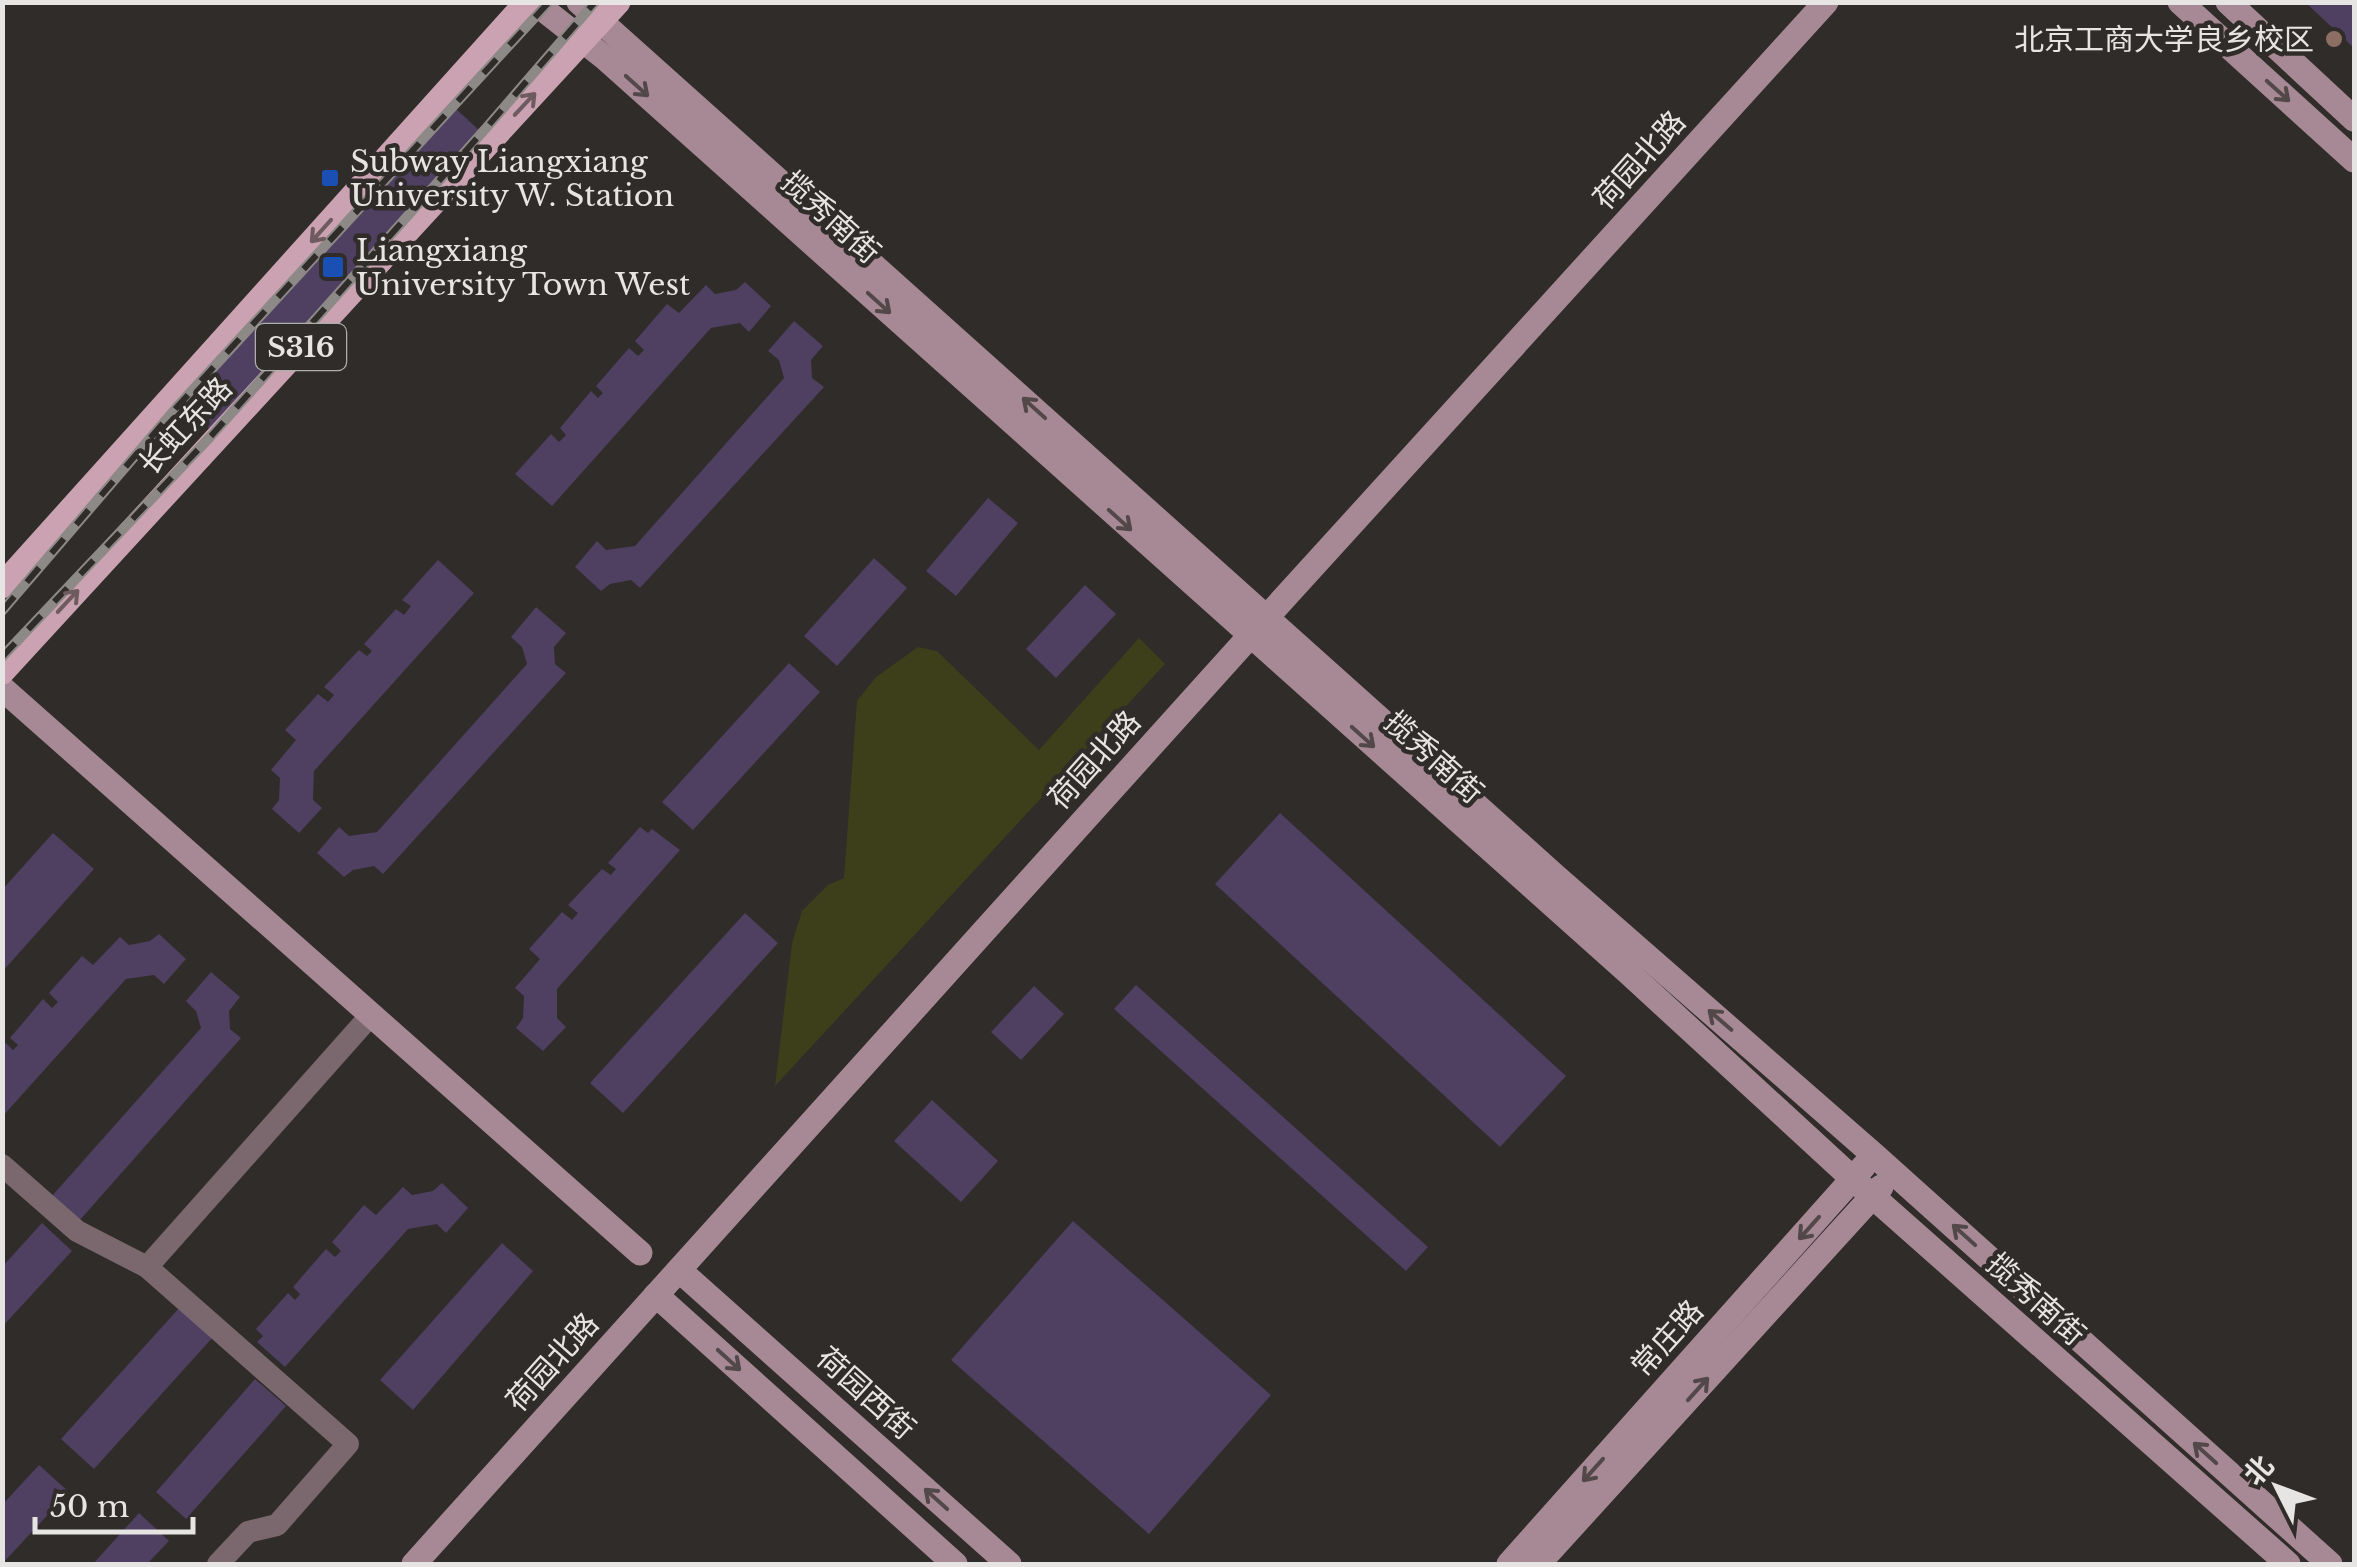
<svg xmlns="http://www.w3.org/2000/svg" width="2357" height="1567" font-family="'Libre Baskerville','Noto Sans SC',serif">
<style>
.park{fill:#3d3f1a}
.building{fill:#4f3f61}
.lines{fill:none;stroke-linecap:round;stroke-linejoin:round}
.street{stroke:#7b686f;stroke-width:22}
.secondary{stroke:#a78995;stroke-width:25}
.primary{stroke:#caa2b1;stroke-width:25}
.rail-casing{stroke:#8c8987;stroke-width:10}
.rail{stroke:#2f2c29;stroke-width:6;stroke-dasharray:19;stroke-linecap:butt}
.oneway{stroke:#534849}
.oneway2{stroke:#6d5b5f}
.education-dot{fill:#8d6e63;stroke:#2f2c29;stroke-width:4}
.transit-dot{fill:#1a4fb4;stroke:#2f2c29;stroke-width:4}
.labels{text-anchor:middle;dominant-baseline:central;stroke-width:9;stroke-linejoin:round;paint-order:stroke}
.shield{fill:#2f2c29;stroke:#b0aeab;stroke-width:2.5}
.shield-label{font-size:28px;font-weight:bold;fill:#e7e5e3}
.poi-label{font-size:30px;fill:#e7e5e3;stroke:#2f2c29;text-anchor:start}
.street-label{font-size:30px;fill:#e7e5e3;stroke:#2f2c29}
</style>
<rect width="100%" height="100%" fill="#2f2c29"/>
<!-- park -->
<path class="park" d="M 1139,638 L 1165,664 L 775,1086 L 792,943 L 802,911 L 828,885 L 844,878 L 857,701 L 876,677 L 918,647 L 937,651 L 1039,750 Z"/>
<!-- building -->
<g class="building">
<path d="M 2305,2 L 2354,4 L 2354,48 Z"/>
<path d="M 443,97 L 491,141 L 222,440 L 173,396 Z"/>
<path d="M 745,282 L 771,306 L 749,332 L 740,323 L 711,328 L 552,506 L 515,474 L 551,434 L 559,442 L 566,435 L 560,428 L 591,391 L 598,398 L 603,393 L 596,386 L 629,348 L 638,356 L 644,350 L 635,341 L 667,304 L 679,313 L 706,285 L 715,294 L 736,290 Z"/>
<path d="M 794,321 L 823,346 L 811,360 L 812,378 L 824,387 L 640,588 L 631,580 L 610,584 L 601,591 L 575,567 L 597,541 L 606,550 L 635,546 L 784,378 L 779,360 L 768,351 Z"/>
<path d="M 988,498 L 1018,523 L 956,596 L 926,571 Z"/>
<path d="M 874,558 L 907,588 L 837,666 L 804,636 Z"/>
<path d="M 438,560 L 474,593 L 314,771 L 313,800 L 322,808 L 299,833 L 272,809 L 279,800 L 280,778 L 271,770 L 296,740 L 285,730 L 318,694 L 328,702 L 334,695 L 324,687 L 359,650 L 367,656 L 372,651 L 364,644 L 396,609 L 404,615 L 411,606 L 402,600 Z"/>
<path d="M 1085,585 L 1116,614 L 1056,678 L 1026,649 Z"/>
<path d="M 536,607 L 566,633 L 554,647 L 555,664 L 566,673 L 383,874 L 374,866 L 353,870 L 344,877 L 317,853 L 339,827 L 349,836 L 377,832 L 527,664 L 522,647 L 511,637 Z"/>
<path d="M 789,663 L 820,692 L 693,830 L 662,802 Z"/>
<path d="M 1280,813 L 1566,1076 L 1500,1147 L 1215,884 Z"/>
<path d="M 640,827 L 648,833 L 652,829 L 680,850 L 557,989 L 557,1018 L 566,1027 L 543,1051 L 516,1028 L 523,1018 L 524,996 L 515,988 L 540,959 L 529,949 L 562,912 L 572,920 L 578,913 L 568,905 L 602,869 L 611,875 L 616,869 L 608,863 Z"/>
<path d="M 53,833 L 94,869 L 2,972 L 2,890 Z"/>
<path d="M 745,913 L 778,943 L 623,1113 L 590,1083 Z"/>
<path d="M 159,934 L 186,959 L 164,984 L 154,975 L 126,979 L 2,1117 L 2,1047 L 6,1043 L 13,1050 L 18,1045 L 10,1038 L 43,999 L 52,1008 L 58,1002 L 49,993 L 82,956 L 93,965 L 120,937 L 129,945 L 150,941 Z"/>
<path d="M 211,972 L 240,997 L 229,1011 L 230,1029 L 241,1038 L 79,1221 L 52,1196 L 201,1028 L 196,1011 L 186,1001 Z"/>
<path d="M 1136,985 L 1428,1247 L 1406,1271 L 1114,1009 Z"/>
<path d="M 1034,986 L 1064,1014 L 1021,1060 L 991,1032 Z"/>
<path d="M 932,1100 L 998,1161 L 961,1202 L 894,1141 Z"/>
<path d="M 442,1183 L 468,1208 L 446,1233 L 437,1224 L 408,1229 L 285,1367 L 257,1342 L 263,1336 L 256,1329 L 288,1293 L 295,1300 L 300,1294 L 293,1287 L 326,1249 L 335,1257 L 341,1251 L 332,1242 L 364,1205 L 376,1215 L 403,1187 L 412,1195 L 433,1191 Z"/>
<path d="M 1073,1221 L 1271,1395 L 1149,1534 L 951,1360 Z"/>
<path d="M 42,1223 L 72,1251 L 2,1327 L 2,1267 Z"/>
<path d="M 502,1243 L 533,1271 L 413,1410 L 380,1380 Z"/>
<path d="M 180,1307 L 213,1337 L 94,1469 L 61,1439 Z"/>
<path d="M 255,1379 L 286,1406 L 186,1519 L 156,1492 Z"/>
<path d="M 39,1465 L 69,1492 L 2,1564 L 2,1505 Z"/>
<path d="M 139,1513 L 169,1541 L 147,1564 L 93,1564 Z"/>
</g>
<g class="lines">
<!-- street -->
<g class="street">
<path d="M 2,1165 L 77,1231 L 147,1267"/>
<path d="M 218,1564 L 248,1532 L 277,1525 L 348,1444 L 147,1267 L 371,1015"/>
</g>
<!-- secondary -->
<g class="secondary">
<path d="M 534,2 L 605,58 L 1630,974 L 1853,1179 L 2288,1564"/>
<path d="M 579,2 L 1554,875 L 1874,1155 L 2330,1564"/>
<path d="M 2180,2 L 2354,160"/>
<path d="M 2228,2 L 2354,119"/>
<path d="M 2,688 L 640,1253"/>
<path d="M 679,1270 L 1009,1564"/>
<path d="M 656,1295 L 955,1564"/>
<path d="M 414,1564 L 1267,617 L 1826,2"/>
<path d="M 1509,1564 L 1864,1166"/>
<path d="M 1538,1564 L 1881,1187"/>
</g>
<!-- primary -->
<g class="primary">
<path d="M 2,586 L 527,2"/>
<path d="M 2,672 L 618,2"/>
</g>
<defs>
<g id="rail">
<path d="M 2,611 L 177,407 L 549,2"/>
<path d="M 2,657 L 211,436 L 487,127 L 595,2"/>
</g>
</defs>
<!-- rail casing -->
<use href="#rail" class="rail-casing"/>
<!-- rail -->
<use href="#rail" class="rail"/>
</g>
<!-- one-way arrows -->
<defs><path id="oneway-shaft" d="M-6 0H5M1.5-3L5.5 0L1.5 3" fill="none" stroke-width="1.6" stroke-linecap="round" stroke-linejoin="round" transform="scale(2.5)"/></defs>
<g class="oneway">
<use href="#oneway-shaft" transform="translate(637 86) rotate(42)"/>
<use href="#oneway-shaft" transform="translate(2278 91) rotate(42)"/>
<use href="#oneway-shaft" transform="translate(879 303) rotate(42)"/>
<use href="#oneway-shaft" transform="translate(1034 408) rotate(-138)"/>
<use href="#oneway-shaft" transform="translate(1120 520) rotate(42)"/>
<use href="#oneway-shaft" transform="translate(1363 737) rotate(42)"/>
<use href="#oneway-shaft" transform="translate(1720 1020) rotate(-139)"/>
<use href="#oneway-shaft" transform="translate(1809 1228) rotate(132)"/>
<use href="#oneway-shaft" transform="translate(1964 1235) rotate(-138)"/>
<use href="#oneway-shaft" transform="translate(729 1360) rotate(42)"/>
<use href="#oneway-shaft" transform="translate(1698 1389) rotate(-48)"/>
<use href="#oneway-shaft" transform="translate(2205 1453) rotate(-138)"/>
<use href="#oneway-shaft" transform="translate(1593 1470) rotate(132)"/>
<use href="#oneway-shaft" transform="translate(936 1499) rotate(-138)"/>
</g>
<g class="oneway2">
<use href="#oneway-shaft" transform="translate(525 104) rotate(-47)"/>
<use href="#oneway-shaft" transform="translate(321 231) rotate(132)"/>
<use href="#oneway-shaft" transform="translate(68 601) rotate(-47)"/>
</g>
<!-- markers -->
<circle class="education-dot" cx="2334" cy="39" r="10"/>
<g class="transit-dot">
<rect x="320" y="168" width="20" height="20" rx="5"/>
<rect x="321" y="255" width="24" height="24" rx="5"/>
</g>
<g class="labels">
<!-- shield labels -->
<rect class="shield" x="256" y="324" width="90" height="46" rx="8"/>
<g class="shield-label">
<text x="301" y="347">S316</text>
</g>
<!-- poi labels -->
<g class="poi-label">
<text x="2314" y="39" text-anchor="end">北京工商大学良乡校区</text>
<text x="350" y="161">Subway Liangxiang<tspan x="350" dy="34">University W. Station</tspan></text>
<text x="356" y="250">Liangxiang<tspan x="356" dy="34">University Town West</tspan></text>
</g>
<!-- street labels -->
<g class="street-label">
<text transform="translate(1639 160) rotate(-48)">荷园北路</text>
<text transform="translate(831 217) rotate(42)">揽秀南街</text>
<text transform="translate(185 426) rotate(-47)">长虹东路</text>
<text transform="translate(1434 757) rotate(42)">揽秀南街</text>
<text transform="translate(1094 760) rotate(-48)">荷园北路</text>
<text transform="translate(2036 1299) rotate(42)">揽秀南街</text>
<text transform="translate(1667 1338) rotate(-48)">常庄路</text>
<text transform="translate(552 1362) rotate(-48)">荷园北路</text>
<text transform="translate(866 1393) rotate(42)">荷园西街</text>
</g>
</g>
<!-- border -->
<rect width="2357" height="1567" fill="none" stroke="#e7e5e3" stroke-width="10"/>
<!-- north arrow -->
<g transform="translate(2277 1487) rotate(312)" stroke="#2f2c29" stroke-width="8" paint-order="stroke">
<path d="M0-8L18 38L0 25L-18 38Z" fill="#e7e5e3"/>
<text y="-15" font-size="28" font-weight="bold" text-anchor="middle" fill="#e7e5e3">北</text>
</g>
<!-- scale -->
<path d="M35 1517v15h158v-15" fill="none" stroke="#e7e5e3" stroke-width="5"/>
<text x="50" y="1517" font-size="30" fill="#e7e5e3" stroke="#2f2c29" stroke-width="8" paint-order="stroke">50 m</text>
</svg>
